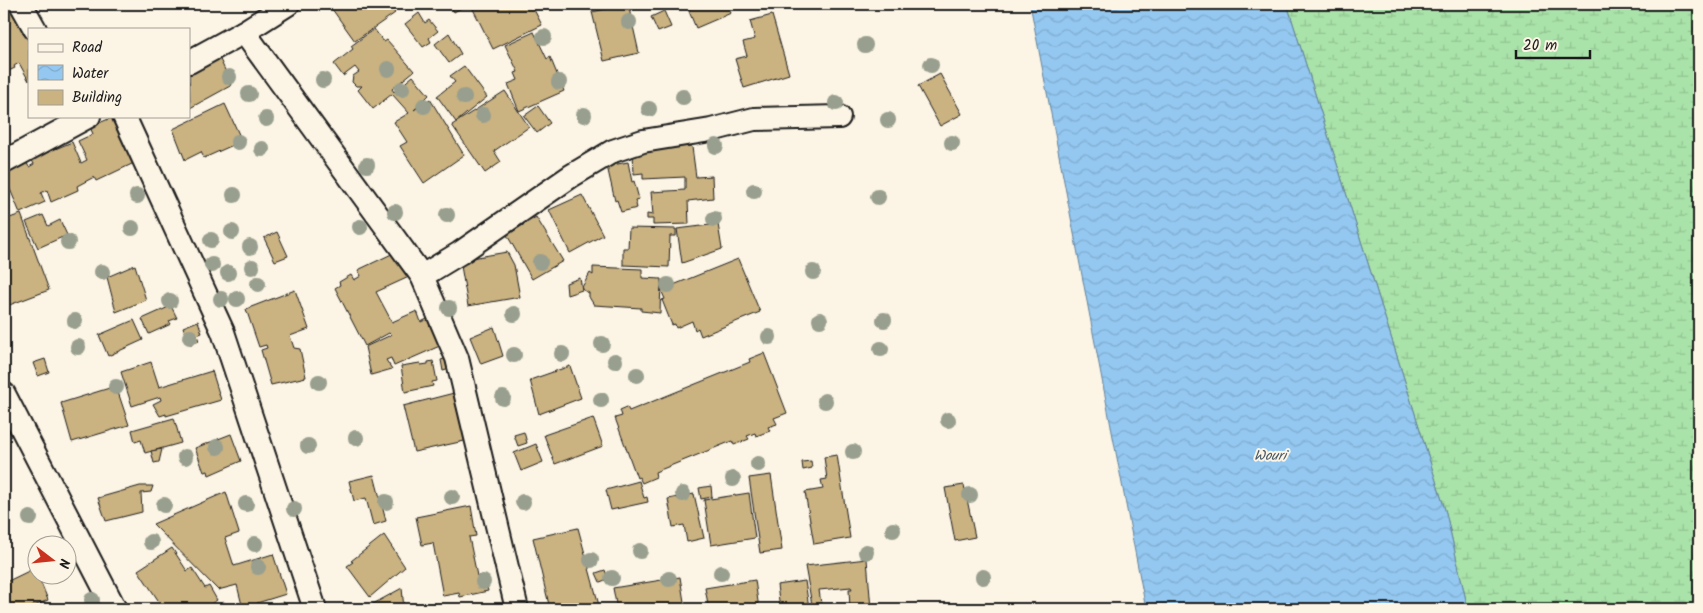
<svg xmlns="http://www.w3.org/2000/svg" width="1703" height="613" font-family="Kalam,sans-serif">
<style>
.wetland{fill:url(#wetland-marsh);stroke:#628062}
.water{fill:url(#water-waves);stroke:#64839c}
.building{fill:#cab281;stroke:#1c1c1c}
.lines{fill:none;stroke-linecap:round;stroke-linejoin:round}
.minor-casing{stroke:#1c1c1c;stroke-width:26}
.minor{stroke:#fcf5e5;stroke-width:22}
.tree{fill:#989f8e}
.labels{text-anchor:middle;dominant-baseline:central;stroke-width:4;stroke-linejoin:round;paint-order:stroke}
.water-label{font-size:14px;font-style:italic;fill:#465867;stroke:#fcf5e5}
</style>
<defs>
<pattern id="wetland-marsh" width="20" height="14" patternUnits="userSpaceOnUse" patternTransform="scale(1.25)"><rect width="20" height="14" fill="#a9e3a9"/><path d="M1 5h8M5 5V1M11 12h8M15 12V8" fill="none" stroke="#91c291"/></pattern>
<pattern id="water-waves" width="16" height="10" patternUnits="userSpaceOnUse" patternTransform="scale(1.25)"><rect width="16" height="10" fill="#94c8f1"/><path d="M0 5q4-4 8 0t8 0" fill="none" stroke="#7fabce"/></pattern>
</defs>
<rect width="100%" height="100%" fill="#fcf5e5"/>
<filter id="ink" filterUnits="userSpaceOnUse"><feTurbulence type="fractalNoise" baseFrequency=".02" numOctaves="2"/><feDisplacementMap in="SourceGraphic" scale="10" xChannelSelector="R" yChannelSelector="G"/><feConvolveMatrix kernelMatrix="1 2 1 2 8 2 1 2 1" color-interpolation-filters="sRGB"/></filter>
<g filter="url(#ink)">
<!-- wetland -->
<path class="wetland" d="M 1287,4 L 1699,4 L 1699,609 L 1468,609 L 1446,513 Z"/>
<!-- water -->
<path class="water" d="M 1030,4 L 1287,4 L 1446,513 L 1468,609 L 1146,609 Z"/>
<!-- building -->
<g class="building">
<path d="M 4,4 L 19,4 L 29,29 L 29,81 L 19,63 L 14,66 L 15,68 L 4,73 Z"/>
<path d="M 340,4 L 388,4 L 395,13 L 355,41 L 332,9 Z"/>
<path d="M 450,4 L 468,4 L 454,12 Z"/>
<path d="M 474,4 L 531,4 L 542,25 L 493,49 L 471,5 Z"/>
<path d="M 628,4 L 639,53 L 604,61 L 592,12 Z"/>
<path d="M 700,4 L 727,4 L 731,13 L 696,28 L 688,9 Z"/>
<path d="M 664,11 L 671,27 L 658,32 L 651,17 Z"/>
<path d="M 419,13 L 425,23 L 429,20 L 438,31 L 429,38 L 431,42 L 423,47 L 405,24 Z"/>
<path d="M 772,15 L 789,74 L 744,88 L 735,59 L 747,56 L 743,42 L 755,39 L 750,21 Z"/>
<path d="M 374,29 L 384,42 L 387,40 L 414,71 L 392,89 L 394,92 L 413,76 L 429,95 L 414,110 L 430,99 L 464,155 L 424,183 L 400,146 L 407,142 L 394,122 L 409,113 L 392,94 L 373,109 L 358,90 L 362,86 L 356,86 L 352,82 L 353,76 L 359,72 L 355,67 L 343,76 L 334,64 L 353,49 L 351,46 Z"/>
<path d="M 534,32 L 547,59 L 550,57 L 564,91 L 519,111 L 508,84 L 518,80 L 515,73 L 518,72 L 505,45 Z"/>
<path d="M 449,33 L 461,54 L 449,63 L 435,44 Z"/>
<path d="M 216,51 L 232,85 L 190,108 L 189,64 Z"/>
<path d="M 464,66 L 487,97 L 456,122 L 437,96 L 455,82 L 450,76 Z"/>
<path d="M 940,74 L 962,114 L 940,126 L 918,86 Z"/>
<path d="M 505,91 L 529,127 L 494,151 L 501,162 L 485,173 L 452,125 Z"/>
<path d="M 225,104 L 242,141 L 204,158 L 201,152 L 185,160 L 173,129 Z"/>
<path d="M 538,106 L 550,123 L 537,133 L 524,116 Z"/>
<path d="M 113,117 L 134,163 L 96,181 L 94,177 L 77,186 L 78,190 L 51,202 L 47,190 L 41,193 L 45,202 L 20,213 L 4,175 L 4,168 L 24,158 L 29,167 L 34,164 L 28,153 L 45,145 L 48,152 L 72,142 L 81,163 L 87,160 L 78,141 L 93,134 L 90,127 Z"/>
<path d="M 690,146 L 692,147 L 696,177 L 712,176 L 713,198 L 688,201 L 689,224 L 653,225 L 653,219 L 647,219 L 647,214 L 653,215 L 651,192 L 685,190 L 685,177 L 643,179 L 643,173 L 634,174 L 633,153 L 642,148 Z"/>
<path d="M 628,162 L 632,182 L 634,181 L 639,199 L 635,200 L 637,208 L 621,212 L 617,200 L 615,201 L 607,166 Z"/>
<path d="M 582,195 L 603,235 L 570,253 L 549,210 Z"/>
<path d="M 21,214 L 49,290 L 4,307 L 4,220 Z"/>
<path d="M 43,215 L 48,226 L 60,220 L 67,235 L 38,248 L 26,222 Z"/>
<path d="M 536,217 L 563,261 L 532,279 L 507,235 Z"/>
<path d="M 718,224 L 722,249 L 682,263 L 677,229 Z"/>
<path d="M 629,228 L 676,229 L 676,236 L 670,236 L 669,267 L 623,265 L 623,248 L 628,248 Z"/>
<path d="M 277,232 L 288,256 L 275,261 L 264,238 Z"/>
<path d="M 398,251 L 411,276 L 376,292 L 392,322 L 417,311 L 421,322 L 431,317 L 442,345 L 394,366 L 391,358 L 386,360 L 392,369 L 371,375 L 365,347 L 391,335 L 389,333 L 365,346 L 335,288 L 340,285 L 339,282 L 351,275 L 354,280 L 361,276 L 358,270 Z"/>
<path d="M 507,252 L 514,265 L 520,297 L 468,306 L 460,260 Z"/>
<path d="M 738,259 L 760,312 L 701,336 L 698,328 L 695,330 L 692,321 L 676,328 L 675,324 L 672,325 L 662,300 L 665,299 L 661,290 Z"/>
<path d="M 135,265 L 146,300 L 116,312 L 107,277 Z"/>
<path d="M 593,267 L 642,269 L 642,278 L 661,279 L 660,313 L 641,311 L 641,308 L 594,305 L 589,297 L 589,293 L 581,289 L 590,273 L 593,275 Z"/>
<path d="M 580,278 L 582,290 L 567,295 L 566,283 Z"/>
<path d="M 295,290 L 309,329 L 290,336 L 294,348 L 300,349 L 306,377 L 271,385 L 261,350 L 267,348 L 266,345 L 259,347 L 246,309 Z"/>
<path d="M 171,306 L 177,318 L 169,321 L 171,324 L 149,334 L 142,319 Z"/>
<path d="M 134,320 L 143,340 L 108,356 L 99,335 Z"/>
<path d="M 198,321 L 202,333 L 197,335 L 199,341 L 190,345 L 183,327 Z"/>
<path d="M 494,327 L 503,356 L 481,364 L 470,337 Z"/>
<path d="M 764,353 L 787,413 L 774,418 L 777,424 L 768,427 L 770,431 L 756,436 L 755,433 L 747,436 L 749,439 L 734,445 L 732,441 L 655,472 L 656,477 L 642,483 L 639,477 L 637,478 L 615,418 L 622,416 L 620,410 L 627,407 L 629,411 L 750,362 L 749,359 Z"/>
<path d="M 450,357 L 453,368 L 443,371 L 441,360 Z"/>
<path d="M 45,359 L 49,372 L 38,376 L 33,363 Z"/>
<path d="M 433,361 L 437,381 L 432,382 L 433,386 L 405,392 L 401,366 L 420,363 L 421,365 L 428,364 L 428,362 Z"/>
<path d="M 151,362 L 159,387 L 212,371 L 221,400 L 166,416 L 166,414 L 160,416 L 153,404 L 161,400 L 160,397 L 132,406 L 121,372 Z"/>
<path d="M 570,366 L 581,398 L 539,414 L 530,380 Z"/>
<path d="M 116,386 L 129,425 L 72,442 L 61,403 Z"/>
<path d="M 458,392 L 469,440 L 414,452 L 403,406 Z"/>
<path d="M 174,418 L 181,443 L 145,453 L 141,440 L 135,442 L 132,430 Z"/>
<path d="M 593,418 L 603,446 L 555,464 L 544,435 Z"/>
<path d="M 524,432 L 527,443 L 518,446 L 514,435 Z"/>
<path d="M 231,434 L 241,461 L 209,475 L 208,471 L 204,472 L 195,448 Z"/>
<path d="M 536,444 L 543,462 L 521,471 L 514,453 Z"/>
<path d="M 162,449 L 159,462 L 154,463 L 151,451 Z"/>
<path d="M 837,455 L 850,538 L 814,544 L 805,492 L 823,489 L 821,480 L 827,479 L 824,457 Z"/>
<path d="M 811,461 L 812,468 L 803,470 L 802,462 Z"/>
<path d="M 374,475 L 386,521 L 373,525 L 366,498 L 354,501 L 349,481 Z"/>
<path d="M 771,475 L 782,550 L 760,553 L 749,478 Z"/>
<path d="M 639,481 L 644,498 L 647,497 L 648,502 L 611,510 L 606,490 Z"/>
<path d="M 964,485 L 975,537 L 955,541 L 945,488 Z"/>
<path d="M 140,486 L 153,486 L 151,492 L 141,493 L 142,512 L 106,521 L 98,498 Z"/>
<path d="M 711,486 L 712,497 L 701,499 L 699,488 Z"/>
<path d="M 226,492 L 239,533 L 225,538 L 234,566 L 273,554 L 286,594 L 257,603 L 258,609 L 243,609 L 237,585 L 218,590 L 153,524 Z"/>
<path d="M 749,493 L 755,538 L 711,545 L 704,500 Z"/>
<path d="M 694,494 L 704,538 L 687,542 L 684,525 L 673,527 L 668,499 Z"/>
<path d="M 471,506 L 476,536 L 469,537 L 477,576 L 484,575 L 488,591 L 460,597 L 459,593 L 443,596 L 433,543 L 422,545 L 416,517 Z"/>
<path d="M 578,528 L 600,609 L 550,609 L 533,538 Z"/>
<path d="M 384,535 L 405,567 L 370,597 L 347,566 L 353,562 L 351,561 Z"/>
<path d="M 172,548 L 187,571 L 192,568 L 205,588 L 209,586 L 217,600 L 203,609 L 164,609 L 138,570 Z"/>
<path d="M 867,559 L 871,609 L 850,609 L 849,589 L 852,589 L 851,587 L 819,590 L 821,604 L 812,605 L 805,566 Z"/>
<path d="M 35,568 L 48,600 L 28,609 L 4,609 L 4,583 Z"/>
<path d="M 605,570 L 608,579 L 600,582 L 596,573 Z"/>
<path d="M 680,577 L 685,608 L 617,609 L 613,588 Z"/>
<path d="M 755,580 L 759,609 L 704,609 L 704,605 L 708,604 L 705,588 Z"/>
<path d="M 805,581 L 809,608 L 780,609 L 777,585 Z"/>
<path d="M 402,588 L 404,609 L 364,609 Z"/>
<path d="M 224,602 L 226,609 L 210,609 L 217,606 Z"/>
<path d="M 283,602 L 285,609 L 262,609 L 262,608 Z"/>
</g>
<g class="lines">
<defs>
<g id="minor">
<path d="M 21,4 L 35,29"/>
<path d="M 244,32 L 422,276 L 457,358 L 517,609"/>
<path d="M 189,62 L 244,32 L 288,4"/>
<path d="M 124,116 L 223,332 L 315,609"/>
<path d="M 4,162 L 89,116"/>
<path d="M 422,276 L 460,253 L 571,176 L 613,151 L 643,141 L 711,130 L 754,119 L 839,117"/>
<path d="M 4,394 L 115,609"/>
</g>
</defs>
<!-- minor casing -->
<use href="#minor" class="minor-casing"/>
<!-- minor -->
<use href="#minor" class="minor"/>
</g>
<!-- trees -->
<g class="tree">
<circle cx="629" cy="22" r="8"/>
<circle cx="544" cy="37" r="8"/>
<circle cx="865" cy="45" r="8"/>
<circle cx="931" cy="65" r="8"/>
<circle cx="388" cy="69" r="8"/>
<circle cx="229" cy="77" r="8"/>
<circle cx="323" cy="80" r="8"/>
<circle cx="559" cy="82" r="8"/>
<circle cx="402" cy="89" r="8"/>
<circle cx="249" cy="94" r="8"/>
<circle cx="464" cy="97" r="8"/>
<circle cx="683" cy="97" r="8"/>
<circle cx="836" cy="103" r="8"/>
<circle cx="424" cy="106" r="8"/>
<circle cx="649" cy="109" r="8"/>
<circle cx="483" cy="115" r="8"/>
<circle cx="584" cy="115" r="8"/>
<circle cx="266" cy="119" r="8"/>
<circle cx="888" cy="120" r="8"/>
<circle cx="238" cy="142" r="8"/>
<circle cx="952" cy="143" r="8"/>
<circle cx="716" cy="146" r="8"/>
<circle cx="262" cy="149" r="8"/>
<circle cx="367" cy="165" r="8"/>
<circle cx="754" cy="191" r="8"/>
<circle cx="234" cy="195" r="8"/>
<circle cx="137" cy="196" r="8"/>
<circle cx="878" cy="197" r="8"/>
<circle cx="395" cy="212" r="8"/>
<circle cx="447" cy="215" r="8"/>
<circle cx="714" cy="219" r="8"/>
<circle cx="360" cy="227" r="8"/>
<circle cx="132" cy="228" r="8"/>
<circle cx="232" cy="232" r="8"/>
<circle cx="211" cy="240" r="8"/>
<circle cx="68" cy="242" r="8"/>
<circle cx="250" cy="247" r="8"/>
<circle cx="540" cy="262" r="8"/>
<circle cx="212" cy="265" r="8"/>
<circle cx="252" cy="267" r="8"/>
<circle cx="102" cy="272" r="8"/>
<circle cx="813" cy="272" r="8"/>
<circle cx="228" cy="273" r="8"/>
<circle cx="258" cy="284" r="8"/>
<circle cx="668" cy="285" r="8"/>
<circle cx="221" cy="299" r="8"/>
<circle cx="237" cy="299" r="8"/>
<circle cx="170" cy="301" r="8"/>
<circle cx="449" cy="308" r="8"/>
<circle cx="514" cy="314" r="8"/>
<circle cx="820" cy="320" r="8"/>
<circle cx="884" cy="320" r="8"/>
<circle cx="75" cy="321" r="8"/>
<circle cx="190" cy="337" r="8"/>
<circle cx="769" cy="337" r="8"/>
<circle cx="602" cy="344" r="8"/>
<circle cx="78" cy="347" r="8"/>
<circle cx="881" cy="349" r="8"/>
<circle cx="562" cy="354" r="8"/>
<circle cx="514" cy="355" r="8"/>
<circle cx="615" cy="361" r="8"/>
<circle cx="637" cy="375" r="8"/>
<circle cx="319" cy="382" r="8"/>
<circle cx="116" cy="387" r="8"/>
<circle cx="503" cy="398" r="8"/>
<circle cx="601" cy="400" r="8"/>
<circle cx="825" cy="401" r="8"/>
<circle cx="948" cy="420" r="8"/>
<circle cx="356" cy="438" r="8"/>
<circle cx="308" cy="446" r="8"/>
<circle cx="217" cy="447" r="8"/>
<circle cx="853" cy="452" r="8"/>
<circle cx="185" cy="457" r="8"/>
<circle cx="758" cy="464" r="8"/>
<circle cx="733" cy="479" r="8"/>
<circle cx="683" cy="494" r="8"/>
<circle cx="970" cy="495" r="8"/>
<circle cx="452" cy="497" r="8"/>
<circle cx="386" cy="502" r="8"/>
<circle cx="523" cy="502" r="8"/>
<circle cx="246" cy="504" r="8"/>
<circle cx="164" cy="505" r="8"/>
<circle cx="294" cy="509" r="8"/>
<circle cx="30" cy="518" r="8"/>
<circle cx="893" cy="530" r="8"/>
<circle cx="151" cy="542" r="8"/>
<circle cx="255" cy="544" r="8"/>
<circle cx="640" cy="551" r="8"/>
<circle cx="866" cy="552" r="8"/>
<circle cx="591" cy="560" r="8"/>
<circle cx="258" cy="567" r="8"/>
<circle cx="721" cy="573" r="8"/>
<circle cx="983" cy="577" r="8"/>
<circle cx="612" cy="578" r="8"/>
<circle cx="669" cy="579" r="8"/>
<circle cx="483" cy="582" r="8"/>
<circle cx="92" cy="600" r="8"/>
</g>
</g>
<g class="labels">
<!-- water labels -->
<g class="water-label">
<text x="1270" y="456">Wouri</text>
</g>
</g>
<!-- margin -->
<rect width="1703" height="613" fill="none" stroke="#fcf5e5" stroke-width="20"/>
<rect x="10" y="10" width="1683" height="593" fill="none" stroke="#1c1c1c" stroke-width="2" filter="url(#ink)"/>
<!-- legend -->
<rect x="28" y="28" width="162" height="90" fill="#fcf5e5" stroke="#a29e95"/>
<rect x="38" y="44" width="25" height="8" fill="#fcf5e5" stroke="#a29e95"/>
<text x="72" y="52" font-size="15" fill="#1c1c1c">Road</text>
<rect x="38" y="65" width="25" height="15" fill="url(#water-waves)" stroke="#a29e95"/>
<text x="72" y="78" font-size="15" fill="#1c1c1c">Water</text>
<rect x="38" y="90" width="25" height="15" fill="#cab281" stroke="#a29e95"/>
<text x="72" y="102" font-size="15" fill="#1c1c1c">Building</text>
<!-- north arrow -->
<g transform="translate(52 560) rotate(106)"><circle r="24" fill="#fcf5e5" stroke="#a29e95"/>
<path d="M0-4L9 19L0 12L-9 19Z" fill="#c8321e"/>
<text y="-8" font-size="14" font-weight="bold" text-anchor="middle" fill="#1c1c1c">N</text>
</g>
<!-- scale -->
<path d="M1516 50v8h74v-8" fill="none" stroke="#1c1c1c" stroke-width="2.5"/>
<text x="1523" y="50" font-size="15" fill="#1c1c1c" stroke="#fcf5e5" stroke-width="4" paint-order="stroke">20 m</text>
</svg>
